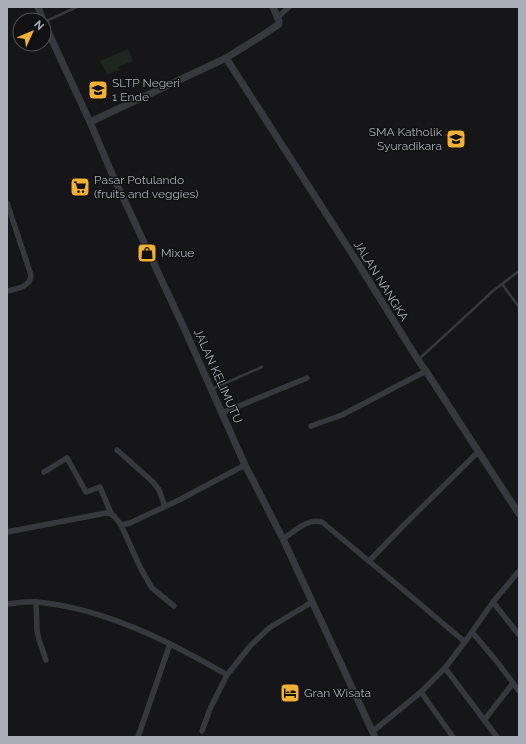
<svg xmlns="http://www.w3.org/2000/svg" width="526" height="744" font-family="Raleway,sans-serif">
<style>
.green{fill:#1e261f}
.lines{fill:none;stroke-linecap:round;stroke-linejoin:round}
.service{stroke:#37383d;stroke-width:2.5}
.minor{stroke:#37383d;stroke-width:5.5}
.tertiary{stroke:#37383d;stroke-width:7}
.labels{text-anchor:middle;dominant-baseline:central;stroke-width:3;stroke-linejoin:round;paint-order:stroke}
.poi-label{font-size:12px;fill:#a8adb8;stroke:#111113;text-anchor:start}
.street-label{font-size:12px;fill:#a8adb8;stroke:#111113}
</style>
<rect width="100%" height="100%" fill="#161618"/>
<!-- green -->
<path class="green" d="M 128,49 L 133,61 L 118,67 L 119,70 L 107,75 L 100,61 Z"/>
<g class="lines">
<!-- service -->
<g class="service">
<path d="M 44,22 L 77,7"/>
<path d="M 502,284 L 519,307"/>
<path d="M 418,360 L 494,290 L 519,271"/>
<path d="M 212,389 L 262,367"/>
</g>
<!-- minor -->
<g class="minor">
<path d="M 278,17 L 289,7"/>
<path d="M 7,203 L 31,275 C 31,287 16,289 7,291"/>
<path d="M 222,413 L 307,378"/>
<path d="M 311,426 L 342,415 L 426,371"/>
<path d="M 117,450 L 153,482 L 159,490 L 165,506"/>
<path d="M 44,472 L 67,458 L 86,492 L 100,487 L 111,513"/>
<path d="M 121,525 L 141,569 L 152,588 L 174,606"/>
<path d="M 7,532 L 106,513 C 114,513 117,520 121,525 L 130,523 L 179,500 L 245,465"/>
<path d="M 283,539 C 295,531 307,518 322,522 L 400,587 L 465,642"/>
<path d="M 369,561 L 403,526 L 478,452"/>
<path d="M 36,602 L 37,630 L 39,640 L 46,660"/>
<path d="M 493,602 L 519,635"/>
<path d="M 7,604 C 17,603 28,601 38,602 C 105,609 169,641 227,675"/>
<path d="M 472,632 L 498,663 L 519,691"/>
<path d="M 445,668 L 497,737"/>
<path d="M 421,692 L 453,737"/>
<path d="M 485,719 L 513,683"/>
<path d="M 202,731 L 210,709 L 227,675 L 251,645 L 269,628 L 312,602"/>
<path d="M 372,732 L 421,692 L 445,668 L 467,639 L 493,602 L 519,571"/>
<path d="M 138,737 L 170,644"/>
</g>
<!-- tertiary -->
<g class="tertiary">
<path d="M 38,7 L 43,20"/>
<path d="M 44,23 L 90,122 L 113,176 L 184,328 L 245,465 L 283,539 L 375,737"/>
<path d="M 226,58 L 356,260 L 418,360 L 426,371 L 519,514"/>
<path d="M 90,122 L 226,58 L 263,35 L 279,24 L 279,21 L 273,7"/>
</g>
</g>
<!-- icons -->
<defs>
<symbol id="school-square" viewBox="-11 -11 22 22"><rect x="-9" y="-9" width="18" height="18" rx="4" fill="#f2b134" stroke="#111113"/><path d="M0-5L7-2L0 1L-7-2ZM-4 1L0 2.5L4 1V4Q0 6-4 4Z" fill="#111"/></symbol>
<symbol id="supermarket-square" viewBox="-11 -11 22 22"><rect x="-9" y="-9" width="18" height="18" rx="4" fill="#f2b134" stroke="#111113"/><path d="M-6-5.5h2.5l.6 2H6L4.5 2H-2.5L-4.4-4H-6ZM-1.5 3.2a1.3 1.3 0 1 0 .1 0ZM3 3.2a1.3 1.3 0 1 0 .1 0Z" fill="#111"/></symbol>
<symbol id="shop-square" viewBox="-11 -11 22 22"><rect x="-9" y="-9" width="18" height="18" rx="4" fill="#f2b134" stroke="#111113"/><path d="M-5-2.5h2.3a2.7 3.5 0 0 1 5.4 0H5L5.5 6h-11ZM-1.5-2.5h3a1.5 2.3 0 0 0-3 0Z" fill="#111"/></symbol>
<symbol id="hotel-square" viewBox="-11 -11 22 22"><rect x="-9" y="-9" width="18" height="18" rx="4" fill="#f2b134" stroke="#111113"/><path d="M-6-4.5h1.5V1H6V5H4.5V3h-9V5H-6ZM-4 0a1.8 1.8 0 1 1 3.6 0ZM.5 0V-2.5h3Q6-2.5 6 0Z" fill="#111"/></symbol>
</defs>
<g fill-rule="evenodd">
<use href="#school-square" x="87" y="79" width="22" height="22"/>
<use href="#school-square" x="445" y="128" width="22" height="22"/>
<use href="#supermarket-square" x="69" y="176" width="22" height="22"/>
<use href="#shop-square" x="136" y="242" width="22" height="22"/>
<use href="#hotel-square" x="279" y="682" width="22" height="22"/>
</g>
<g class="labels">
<!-- poi labels -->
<g class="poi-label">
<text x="112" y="83">SLTP Negeri<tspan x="112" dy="14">1 Ende</tspan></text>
<text x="442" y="132" text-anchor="end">SMA Katholik<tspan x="442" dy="14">Syuradikara</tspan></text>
<text x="94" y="180">Pasar Potulando<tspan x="94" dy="14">(fruits and veggies)</tspan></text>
<text x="161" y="253">Mixue</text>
<text x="304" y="693">Gran Wisata</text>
</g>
<!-- street labels -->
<g class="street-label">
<text transform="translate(381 281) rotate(58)">JALAN NANGKA</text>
<text transform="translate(218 376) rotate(66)">JALAN KELIMUTU</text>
</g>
</g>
<!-- border -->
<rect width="526" height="744" fill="none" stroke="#a8adb8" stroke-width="16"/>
<!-- north arrow -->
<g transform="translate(32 32) rotate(46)"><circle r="19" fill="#111113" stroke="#4d4f55"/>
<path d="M0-3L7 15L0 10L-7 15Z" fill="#f2b134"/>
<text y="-6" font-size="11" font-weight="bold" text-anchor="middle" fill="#a8adb8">N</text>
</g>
</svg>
